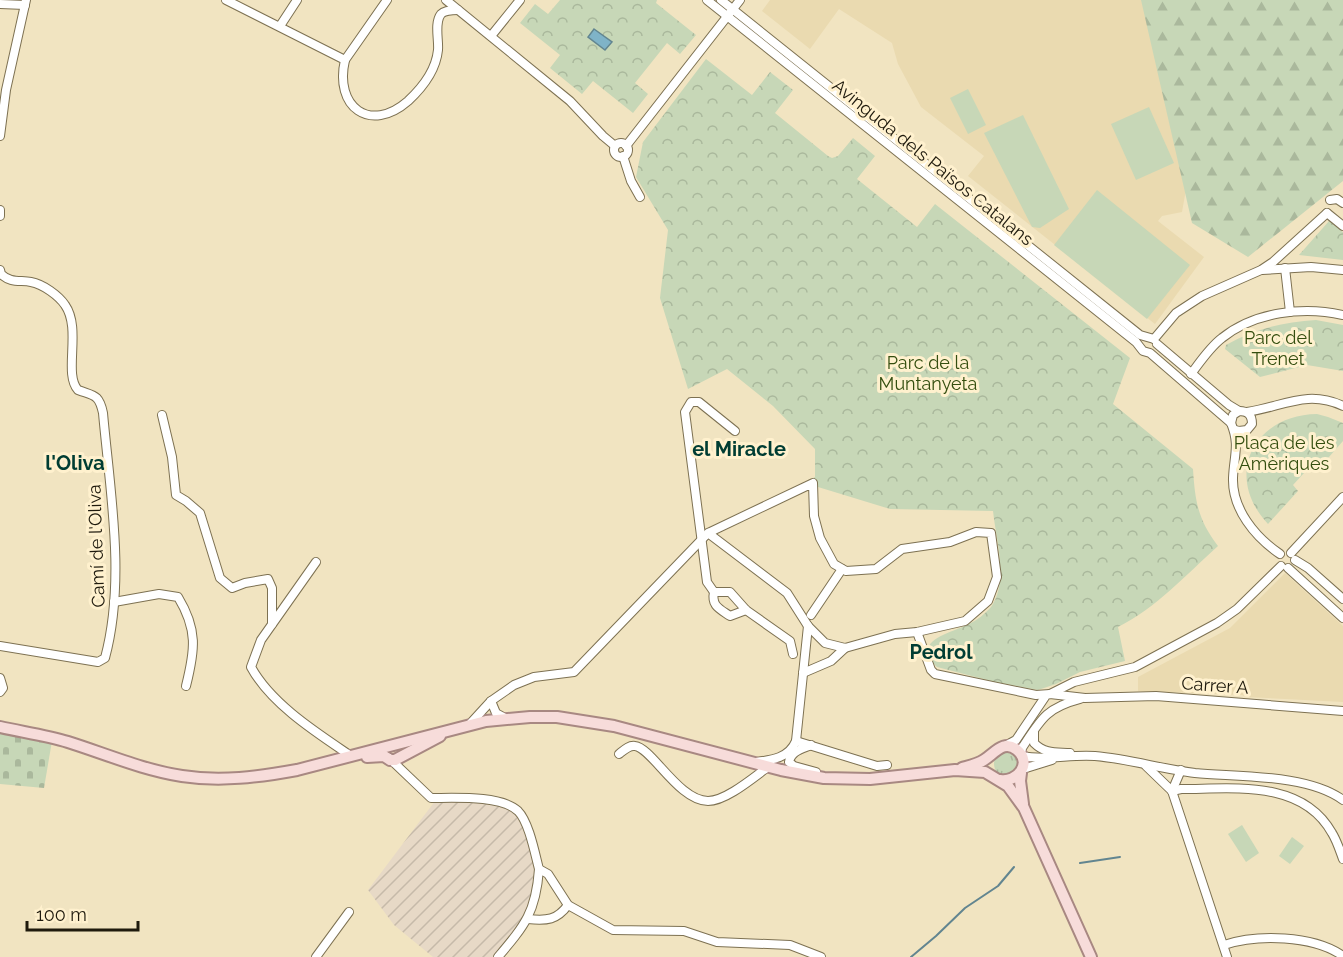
<svg xmlns="http://www.w3.org/2000/svg" width="1343" height="957" font-family="Raleway,sans-serif">
<style>
.built{fill:#eadab0}
.industrial{fill:url(#industrial-furrows)}
.grass{fill:url(#grass-tufts)}
.forest{fill:url(#forest-firs)}
.cemetery{fill:url(#cemetery-stones)}
.park{fill:url(#park-crowns)}
.garden{fill:#c7d7b7}
.water{fill:url(#water-ripples);stroke:#628590;stroke-width:1.5}
.lines{fill:none;stroke-linecap:round;stroke-linejoin:round}
.stream{stroke:#628590;stroke-width:2}
.minor-casing{stroke:#7d7152;stroke-width:10}
.major-casing{stroke:#a88882;stroke-width:14}
.minor{stroke:#fff;stroke-width:8}
.major{stroke:#f7dcda;stroke-width:10}
.labels{text-anchor:middle;dominant-baseline:central;stroke-width:6;stroke-linejoin:round;paint-order:stroke}
.street-label{font-size:18px;fill:#1f1a0d;stroke:#fff1ce}
.park-label{font-size:18px;fill:#344e0f;stroke:#fff1ce}
.neighbourhood-label{font-size:20px;font-weight:bold;fill:#003d33;stroke:#fff1ce}
</style>
<defs>
<pattern id="industrial-furrows" width="10" height="10" patternUnits="userSpaceOnUse" patternTransform="scale(1.5)"><rect width="10" height="10" fill="#e7d9c6"/><path d="M-1 1l2-2M0 10L10 0M9 11l2-2" fill="none" stroke="#c6baa9"/></pattern>
<pattern id="grass-tufts" width="24" height="20" patternUnits="userSpaceOnUse" patternTransform="scale(1.5)"><rect width="24" height="20" fill="#c7d7b7"/><path d="M3 7l-1-3M5 7V3M7 7l1-3M15 17l-1-3M17 17v-4M19 17l1-3" fill="none" stroke="#aab89c"/></pattern>
<pattern id="forest-firs" width="22" height="20" patternUnits="userSpaceOnUse" patternTransform="scale(1.5)"><rect width="22" height="20" fill="#c7d7b7"/><path d="M5 1l3.5 6h-7zM16 11l3.5 6h-7z" fill="#aab89c"/></pattern>
<pattern id="cemetery-stones" width="16" height="16" patternUnits="userSpaceOnUse" patternTransform="scale(1.5)"><rect width="16" height="16" fill="#c7d7b7"/><path d="M2 7V4a2 2 0 0 1 4 0v3zM10 15v-3a2 2 0 0 1 4 0v3z" fill="#aab89c"/></pattern>
<pattern id="park-crowns" width="20" height="18" patternUnits="userSpaceOnUse" patternTransform="scale(1.5)"><rect width="20" height="18" fill="#c7d7b7"/><path d="M2 6a3 3 0 1 1 6 0M12 15a3 3 0 1 1 6 0" fill="none" stroke="#aab89c"/></pattern>
<pattern id="water-ripples" width="26" height="14" patternUnits="userSpaceOnUse" patternTransform="scale(1.5)"><rect width="26" height="14" fill="#7fb3c8"/><path d="M2 4q2-2 4 0t4 0M15 11q2-2 4 0t4 0" fill="none" stroke="#6d99ab"/></pattern>
</defs>
<rect width="100%" height="100%" fill="#f1e4c1"/>
<!-- built -->
<g class="built">
<path d="M 770,0 L 1187,0 L 1188,178 L 1182,212 L 1162,216 L 1158,221 L 1204,257 L 1155,324 L 968,176 L 984,156 L 921,107 L 898,64 L 892,43 L 839,9 L 810,49 L 762,11 Z"/>
<path d="M 1285,573 L 1343,626 L 1343,702 L 1247,697 L 1242,695 L 1138,691 L 1138,677 L 1230,628 Z"/>
</g>
<!-- industrial -->
<path class="industrial" d="M 476,800 L 498,804 L 515,813 L 523,824 L 535,867 L 535,886 L 527,914 L 495,957 L 433,957 L 394,925 L 368,890 L 435,801 Z"/>
<!-- grass -->
<circle class="grass" cx="1006" cy="764" r="12"/>
<!-- forest -->
<path class="forest" d="M 1141,0 L 1343,0 L 1343,181 L 1248,257 L 1192,223 Z"/>
<!-- cemetery -->
<path class="cemetery" d="M 0,731 L 52,741 L 44,788 L 0,784 Z"/>
<!-- park -->
<g class="park">
<path d="M 560,0 L 657,0 L 656,3 L 696,35 L 680,54 L 667,43 L 635,83 L 648,94 L 633,113 L 593,81 L 582,94 L 550,68 L 560,55 L 520,23 L 535,4 L 548,14 Z"/>
<path d="M 706,59 L 752,95 L 770,72 L 793,90 L 775,113 L 828,156 L 832,158 L 838,156 L 853,138 L 875,156 L 857,179 L 917,227 L 935,204 L 1130,358 L 1113,404 L 1193,469 C 1195,501 1198,520 1218,546 C 1186,575 1156,608 1118,627 L 1125,661 L 1080,672 L 1056,684 L 1038,690 L 995,682 L 937,667 C 909,640 952,633 969,624 C 977,620 985,614 991,607 C 1009,581 996,540 993,511 L 890,509 L 818,487 L 816,481 L 811,479 L 815,477 L 815,449 L 773,406 L 727,369 L 688,389 L 660,298 L 668,230 L 636,177 L 643,142 Z"/>
<path d="M 1329,221 L 1343,232 L 1343,260 L 1299,255 Z"/>
<path d="M 1316,320 L 1343,325 L 1343,371 L 1307,365 L 1260,377 L 1225,349 L 1226,345 C 1255,329 1283,322 1316,320 Z"/>
<path d="M 1317,414 L 1328,417 L 1343,423 L 1343,441 L 1322,465 L 1316,460 L 1293,485 L 1298,491 L 1268,524 C 1223,476 1253,415 1317,414 Z"/>
</g>
<!-- garden -->
<g class="garden">
<path d="M 968,89 L 986,125 L 968,134 L 950,98 Z"/>
<path d="M 1149,107 L 1174,163 L 1136,180 L 1111,124 Z"/>
<path d="M 1023,115 L 1069,209 L 1040,228 L 1032,227 L 984,133 Z"/>
<path d="M 1097,190 L 1190,265 L 1147,319 L 1054,245 Z"/>
<path d="M 1242,825 L 1259,853 L 1246,862 L 1228,834 Z"/>
<path d="M 1292,837 L 1304,846 L 1290,864 L 1279,856 Z"/>
</g>
<!-- water -->
<path class="water" d="M 594,29 L 612,42 L 605,50 L 588,37 Z"/>
<g class="lines">
<!-- stream -->
<g class="stream">
<path d="M 1080,863 L 1120,857"/>
<path d="M 911,957 L 936,936 L 965,908 L 998,886 L 1014,867"/>
</g>
<defs>
<g id="minor">
<path d="M 226,0 L 345,60 C 334,107 370,134 408,101 C 422,88 436,70 438,50 C 439,40 434,23 441,14 C 445,10 453,10 458,10"/>
<path d="M 446,0 L 570,101 L 603,136 L 615,146"/>
<path d="M 707,0 L 1136,342 L 1143,351 L 1150,353 L 1231,423 C 1240,445 1234,455 1233,478 C 1232,509 1255,537 1280,554"/>
<path d="M 721,0 L 1140,335 L 1154,339"/>
<path d="M 0,4 L 25,5"/>
<path d="M 280,26 L 297,0"/>
<path d="M 491,36 L 520,0"/>
<path d="M 345,60 L 387,0"/>
<path d="M 0,136 L 6,90 L 26,0"/>
<circle cx="621" cy="150" r="7"/>
<path d="M 626,146 L 740,0"/>
<path d="M 623,156 L 631,181 L 640,197"/>
<path d="M 1330,200 L 1337,199 L 1343,203"/>
<path d="M 0,210 L 0,216"/>
<path d="M 1327,213 L 1343,226"/>
<path d="M 1285,268 L 1290,312"/>
<path d="M 0,270 L 1,274 C 10,283 20,280 31,282 C 43,284 59,296 65,305 C 82,329 63,374 78,390 C 94,396 99,394 103,413 C 110,492 126,580 105,658 L 98,662 L 0,646"/>
<path d="M 1262,270 L 1311,267 L 1343,270"/>
<path d="M 1154,339 L 1176,313 L 1202,296 L 1261,270 L 1273,262 L 1327,213"/>
<path d="M 1157,344 L 1229,405 L 1239,411"/>
<path d="M 1191,374 C 1200,362 1210,347 1222,338 C 1254,312 1303,306 1343,315"/>
<path d="M 1247,412 C 1282,407 1307,389 1343,406"/>
<path d="M 162,415 L 172,457 L 176,495 L 186,501 L 200,513 L 220,578 L 232,588 L 245,583 L 268,579 L 272,588 L 272,624"/>
<path d="M 1231,423 L 1233,415 L 1239,411 C 1248,411 1252,415 1252,424 L 1247,430 L 1239,431 L 1235,430"/>
<path d="M 735,431 L 699,402 L 691,402 L 685,412 L 707,582 L 714,592 L 730,592 L 746,610 L 790,641 L 793,654"/>
<path d="M 1291,553 L 1343,497"/>
<path d="M 1295,560 L 1308,568 L 1343,599"/>
<path d="M 316,562 L 261,640 L 251,667 C 271,704 317,733 351,756"/>
<path d="M 1288,568 L 1343,618"/>
<path d="M 714,592 C 711,606 720,609 730,616 L 746,610"/>
<path d="M 114,602 L 159,594 L 178,597 C 198,630 195,650 186,686"/>
<path d="M 811,615 L 842,569"/>
<path d="M 917,632 L 931,670 L 935,674 L 1036,695 L 1050,694 L 1085,698 L 1156,696 L 1343,711"/>
<path d="M 803,673 L 831,661 L 845,648"/>
<path d="M 0,678 L 3,688 L 0,692"/>
<path d="M 1050,694 L 1074,682 L 1135,667 L 1217,623 L 1237,609 L 1281,566"/>
<path d="M 491,701 L 496,713 L 505,718"/>
<path d="M 469,725 L 491,701 L 514,685 L 534,677 L 574,672 L 708,533 L 813,483 L 814,516 L 820,538 L 834,564 L 846,571 L 876,569 L 902,549 L 950,542 L 976,532 L 991,533 L 997,577 L 988,601 L 965,621 L 917,632 L 895,634 L 845,648 L 825,643 L 808,626 L 787,593 L 708,533"/>
<path d="M 1034,732 L 1034,743 C 1045,754 1056,752 1070,753"/>
<path d="M 796,741 L 877,766 L 887,765"/>
<path d="M 811,745 C 802,749 791,751 789,762 L 794,766 L 816,772"/>
<path d="M 1005,746 L 1016,740 L 1045,697"/>
<path d="M 619,754 C 624,750 629,745 635,746 C 652,748 679,801 708,801 C 726,801 754,777 768,767"/>
<path d="M 1021,754 L 1022,748 C 1041,719 1046,708 1080,699"/>
<path d="M 1022,756 C 1047,761 1070,754 1095,756 C 1129,759 1162,769 1195,773 C 1239,777 1308,774 1343,800"/>
<path d="M 389,758 L 431,798 C 454,798 501,795 518,811 C 529,822 535,854 539,869 L 548,874 L 568,905 L 613,930 L 684,931 L 717,942 L 790,945 L 821,957"/>
<path d="M 756,762 C 772,760 789,758 796,741 L 808,626"/>
<path d="M 1146,766 L 1172,791 L 1227,957"/>
<path d="M 1023,769 L 1052,760"/>
<path d="M 1172,791 L 1181,789 C 1233,789 1302,779 1332,833 C 1337,841 1340,851 1343,859"/>
<path d="M 1172,791 L 1181,770"/>
<path d="M 528,919 C 547,921 557,920 568,905"/>
<path d="M 1224,945 C 1257,934 1313,935 1343,956"/>
<path d="M 316,957 L 349,912"/>
<path d="M 498,957 C 525,925 536,912 539,869"/>
</g>
<g id="major">
<path d="M 0,727 C 22,732 46,735 68,742 C 106,754 143,770 182,776 C 221,782 258,777 297,770 L 486,721 L 530,717 L 557,717 L 614,726 L 781,770 L 824,778 L 870,779 L 955,770 L 985,772 L 1008,786 L 1024,808 L 1091,957"/>
<path d="M 367,757 L 384,756 L 390,760 L 395,760 L 440,736"/>
<path d="M 962,768 C 969,766 978,764 984,760 C 995,753 1004,739 1017,750 C 1033,763 1017,783 1000,780"/>
<path d="M 1021,773 L 1020,781 L 1023,804"/>
</g>
</defs>
<!-- minor casing -->
<use href="#minor" class="minor-casing"/>
<!-- major casing -->
<use href="#major" class="major-casing"/>
<!-- minor -->
<use href="#minor" class="minor"/>
<!-- major -->
<use href="#major" class="major"/>
</g>
<g class="labels">
<!-- street labels -->
<g class="street-label">
<text transform="translate(933 162) rotate(39)">Avinguda dels Països Catalans</text>
<text transform="translate(96 546) rotate(-92)">Camí de l'Oliva</text>
<text transform="translate(1215 685) rotate(4)">Carrer A</text>
</g>
<!-- park labels -->
<g class="park-label">
<text x="1278" y="337">Parc del<tspan x="1278" dy="21">Trenet</tspan></text>
<text x="928" y="362">Parc de la<tspan x="928" dy="21">Muntanyeta</tspan></text>
<text x="1284" y="442">Plaça de les<tspan x="1284" dy="21">Amèriques</tspan></text>
</g>
<!-- neighbourhood labels -->
<g class="neighbourhood-label">
<text x="739" y="449">el Miracle</text>
<text x="75" y="463">l'Oliva</text>
<text x="941" y="652">Pedrol</text>
</g>
</g>
<!-- scale -->
<path d="M27 921v9h111v-9" fill="none" stroke="#1f1a0d" stroke-width="3"/>
<text x="36" y="921" font-size="18" fill="#1f1a0d" stroke="#fff1ce" stroke-width="4.5" paint-order="stroke">100 m</text>
</svg>
